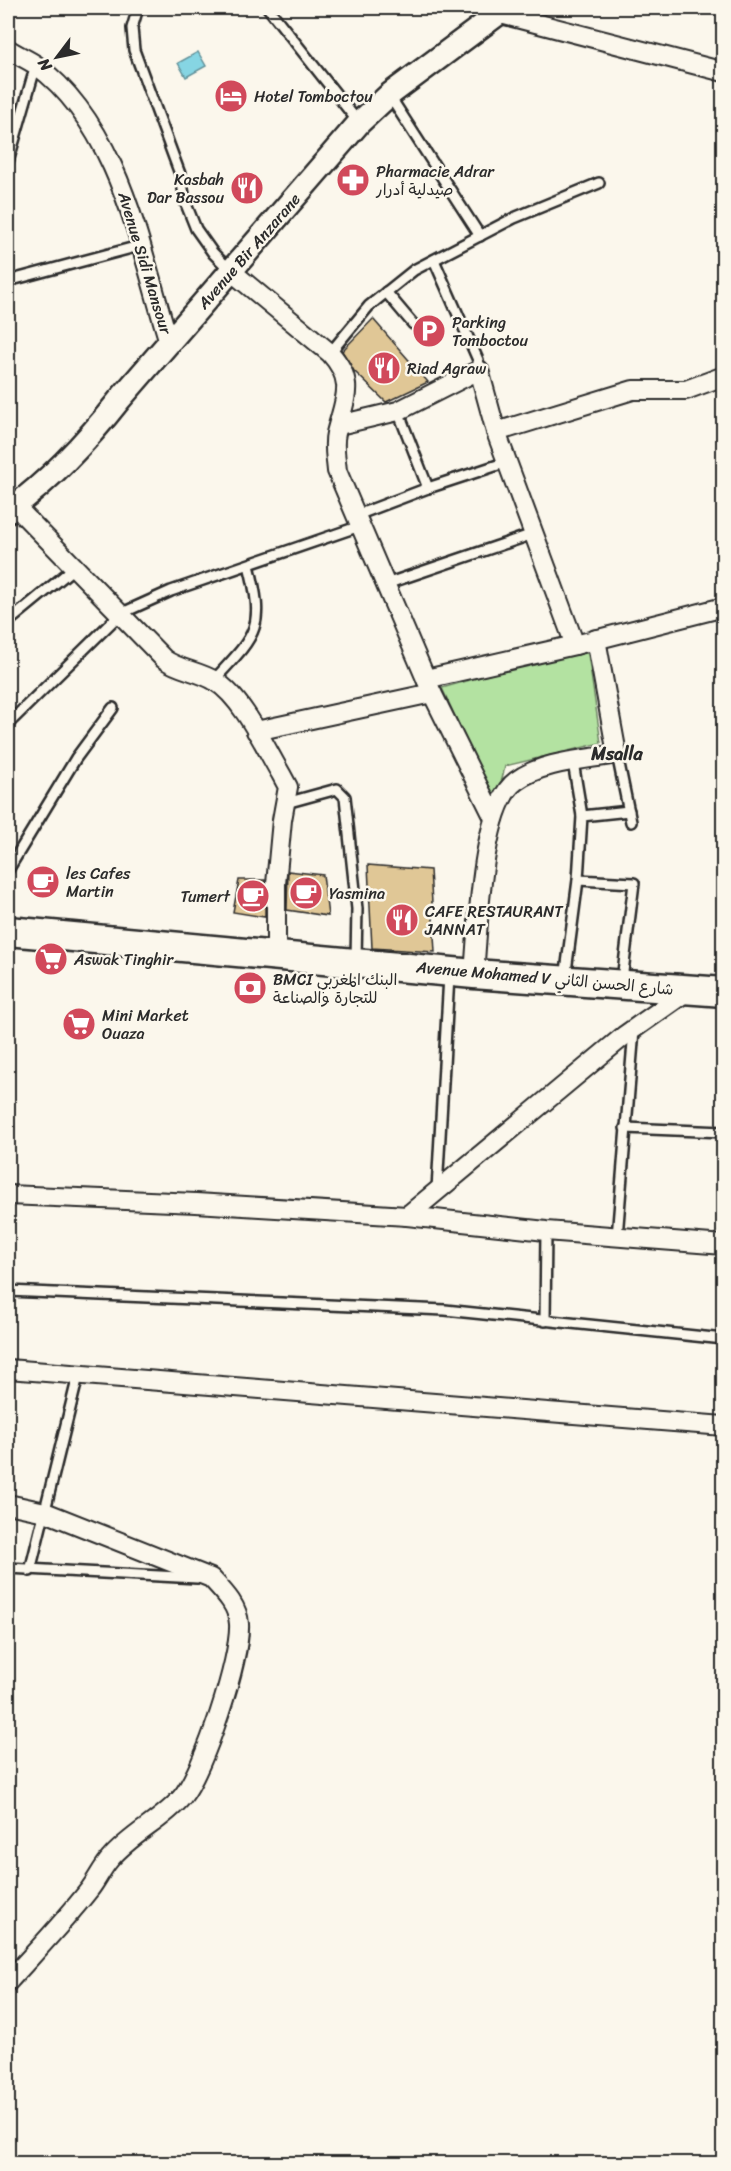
<svg xmlns="http://www.w3.org/2000/svg" width="731" height="2171" font-family="Sriracha,'Playpen Sans Arabic',sans-serif">
<style>
.green{fill:#b3e2a1;stroke:#6f8666;stroke-width:1.5}
.water{fill:#86d5e3;stroke:#629199;stroke-width:1.5}
.building{fill:#e0c796;stroke:#2b2b2b;stroke-width:1.5}
.lines{fill:none;stroke-linecap:round;stroke-linejoin:round}
.service-casing{stroke:#2b2b2b;stroke-width:14}
.minor-casing{stroke:#2b2b2b;stroke-width:22}
.tertiary-casing{stroke:#2b2b2b;stroke-width:27}
.primary-casing{stroke:#2b2b2b;stroke-width:33}
.service{stroke:#fbf7ec;stroke-width:9}
.minor{stroke:#fbf7ec;stroke-width:18}
.tertiary{stroke:#fbf7ec;stroke-width:22}
.primary{stroke:#fbf7ec;stroke-width:28}
.labels{text-anchor:middle;dominant-baseline:central;stroke-width:5;stroke-linejoin:round;paint-order:stroke}
.poi-label{font-size:16px;fill:#2b2b2b;stroke:#fbf7ec;text-anchor:start}
.street-label{font-size:16px;fill:#2b2b2b;stroke:#fbf7ec}
.neighbourhood-label{font-size:18px;font-weight:bold;fill:#2b2b2b;stroke:#fbf7ec}
</style>
<rect width="100%" height="100%" fill="#fbf7ec"/>
<filter id="ink" filterUnits="userSpaceOnUse"><feTurbulence type="fractalNoise" baseFrequency=".0167" numOctaves="2"/><feDisplacementMap in="SourceGraphic" scale="12" xChannelSelector="R" yChannelSelector="G"/><feConvolveMatrix kernelMatrix="1 2 1 2 8 2 1 2 1" color-interpolation-filters="sRGB"/></filter>
<g filter="url(#ink)">
<!-- green -->
<path class="green" d="M 587,647 L 601,743 L 505,766 L 500,788 L 492,796 L 442,688 Z"/>
<!-- water -->
<path class="water" d="M 198,52 L 206,66 L 186,77 L 178,63 Z"/>
<!-- building -->
<g class="building">
<path d="M 373,319 L 428,382 L 386,402 L 354,371 L 342,351 Z"/>
<path d="M 368,865 L 430,870 L 435,952 L 372,948 Z"/>
<path d="M 288,871 L 323,875 L 328,916 L 287,910 Z"/>
<path d="M 239,880 L 265,880 L 265,917 L 233,912 Z"/>
</g>
<g class="lines">
<defs>
<g id="service">
<path d="M 138,8 L 132,28 L 134,50 L 180,174 L 186,204 L 196,229 L 213,253 L 231,271"/>
<path d="M 268,8 L 359,123"/>
<path d="M 389,95 L 480,236"/>
<path d="M 8,162 L 36,65"/>
<path d="M 434,260 L 478,360 L 479,370"/>
<path d="M 8,281 L 139,246"/>
<path d="M 386,292 L 413,324"/>
<path d="M 330,353 L 369,306 L 414,270 L 514,218 L 599,183"/>
<path d="M 428,488 L 507,462"/>
<path d="M 357,515 L 428,488 L 398,411"/>
<path d="M 386,584 L 533,534"/>
<path d="M 8,622 L 75,567"/>
<path d="M 214,680 C 257,634 265,628 249,565"/>
<path d="M 8,724 L 120,614 L 171,591 L 360,526"/>
<path d="M 617,754 L 631,822"/>
<path d="M 573,762 L 582,816"/>
<path d="M 286,803 L 337,789 L 345,797 L 357,909 L 356,959"/>
<path d="M 8,870 L 76,758 L 113,708"/>
<path d="M 578,880 L 634,883 L 622,980"/>
<path d="M 565,979 L 578,880 L 582,816 L 629,811"/>
<path d="M 625,1128 L 724,1132"/>
<path d="M 437,1190 L 449,976"/>
<path d="M 617,1237 L 634,1030"/>
<path d="M 8,1291 L 445,1310 L 724,1339"/>
<path d="M 545,1321 L 546,1231"/>
<path d="M 8,1568 L 197,1578"/>
<path d="M 30,1571 L 78,1376"/>
</g>
<g id="minor">
<path d="M 497,13 L 724,72"/>
<path d="M 8,49 C 17,55 27,59 36,65 C 120,127 140,249 169,342"/>
<path d="M 231,271 L 330,353 C 356,382 345,398 336,433 C 333,445 336,459 337,471 L 432,693"/>
<path d="M 339,425 L 398,411 L 479,370 L 496,432 L 575,645 L 724,607"/>
<path d="M 496,432 L 633,390 L 686,390 L 724,376"/>
<path d="M 15,506 L 164,659 C 179,670 199,671 215,681 C 242,697 265,747 281,774 L 288,787 L 282,820 L 276,884 L 276,954"/>
<path d="M 426,679 L 575,645"/>
<path d="M 256,731 L 432,693 L 494,818"/>
<path d="M 474,974 C 478,931 481,806 516,781 C 543,761 585,760 617,754 L 596,639"/>
<path d="M 8,1195 L 196,1203 L 407,1216 L 546,1231 L 724,1245"/>
<path d="M 407,1216 L 625,1035 L 689,990"/>
<path d="M 8,1369 L 724,1426"/>
<path d="M 8,1504 L 45,1512 L 211,1578 C 223,1591 238,1605 239,1624 C 241,1658 204,1770 182,1797 C 163,1820 131,1834 110,1859 C 102,1868 97,1880 89,1890 C 64,1922 35,1952 8,1982"/>
</g>
<path id="tertiary" d="M 8,511 C 52,479 87,441 120,399 L 359,123 L 389,95 L 506,8"/>
<path id="primary" d="M 8,931 L 474,974 L 724,992"/>
</defs>
<!-- service casing -->
<use href="#service" class="service-casing"/>
<!-- minor casing -->
<use href="#minor" class="minor-casing"/>
<!-- tertiary casing -->
<use href="#tertiary" class="tertiary-casing"/>
<!-- primary casing -->
<use href="#primary" class="primary-casing"/>
<!-- service -->
<use href="#service" class="service"/>
<!-- minor -->
<use href="#minor" class="minor"/>
<!-- tertiary -->
<use href="#tertiary" class="tertiary"/>
<!-- primary -->
<use href="#primary" class="primary"/>
</g>
</g>
<!-- icons -->
<defs>
<symbol id="hotel-disc" viewBox="-11 -11 22 22"><circle r="9.5" fill="#d1495b" stroke="#fbf7ec"/><path d="M-6-4.5h1.5V1H6V5H4.5V3h-9V5H-6ZM-4 0a1.8 1.8 0 1 1 3.6 0ZM.5 0V-2.5h3Q6-2.5 6 0Z" fill="#fff"/></symbol>
<symbol id="pharmacy-disc" viewBox="-11 -11 22 22"><circle r="9.5" fill="#d1495b" stroke="#fbf7ec"/><path d="M-2-6h4v4h4v4h-4v4h-4v-4h-4v-4h4Z" fill="#fff"/></symbol>
<symbol id="restaurant-disc" viewBox="-11 -11 22 22"><circle r="9.5" fill="#d1495b" stroke="#fbf7ec"/><path d="M-5-6h1v4h1v-4h1v4h1v-4h1v5L-1.5 .5V6h-2V.5L-5-1ZM5-6V6H3V1.5H1.5Q1.5-4 5-6Z" fill="#fff"/></symbol>
<symbol id="parking-disc" viewBox="-11 -11 22 22"><circle r="9.5" fill="#d1495b" stroke="#fbf7ec"/><path d="M-3.5-5.5H1a3.5 3.5 0 0 1 0 7H-1V5.5H-3.5ZM-1-3.4V-.6H.8a1.4 1.4 0 0 0 0-2.8Z" fill="#fff"/></symbol>
<symbol id="cafe-disc" viewBox="-11 -11 22 22"><circle r="9.5" fill="#d1495b" stroke="#fbf7ec"/><path d="M-5.5-4.5H6V0H3Q3 3.5 0 3.5H-2.5Q-5.5 3.5-5.5 0ZM3-3.2v2h1.7v-2ZM-6 4.5H4V6H-6Z" fill="#fff"/></symbol>
<symbol id="supermarket-disc" viewBox="-11 -11 22 22"><circle r="9.5" fill="#d1495b" stroke="#fbf7ec"/><path d="M-6-5.5h2.5l.6 2H6L4.5 2H-2.5L-4.4-4H-6ZM-1.5 3.2a1.3 1.3 0 1 0 .1 0ZM3 3.2a1.3 1.3 0 1 0 .1 0Z" fill="#fff"/></symbol>
<symbol id="bank-disc" viewBox="-11 -11 22 22"><circle r="9.5" fill="#d1495b" stroke="#fbf7ec"/><path d="M-6-4H6V4H-6ZM0-2.3a2.3 2.3 0 1 0 0 4.6a2.3 2.3 0 1 0 0-4.6Z" fill="#fff"/></symbol>
</defs>
<g fill-rule="evenodd">
<use href="#hotel-disc" x="212" y="77" width="38" height="38"/>
<use href="#pharmacy-disc" x="334" y="161" width="38" height="38"/>
<use href="#restaurant-disc" x="228" y="169" width="38" height="38"/>
<use href="#parking-disc" x="410" y="312" width="38" height="38"/>
<use href="#restaurant-disc" x="365" y="349" width="38" height="38"/>
<use href="#cafe-disc" x="24" y="863" width="38" height="38"/>
<use href="#cafe-disc" x="287" y="874" width="38" height="38"/>
<use href="#cafe-disc" x="234" y="877" width="38" height="38"/>
<use href="#restaurant-disc" x="383" y="901" width="38" height="38"/>
<use href="#supermarket-disc" x="32" y="940" width="38" height="38"/>
<use href="#bank-disc" x="231" y="969" width="38" height="38"/>
<use href="#supermarket-disc" x="60" y="1005" width="38" height="38"/>
</g>
<g class="labels">
<!-- poi labels -->
<g class="poi-label">
<text x="254" y="96">Hotel Tomboctou</text>
<text x="376" y="171">Pharmacie Adrar<tspan x="376" dy="18">صيدلية أدرار</tspan></text>
<text x="224" y="179" text-anchor="end">Kasbah<tspan x="224" dy="18">Dar Bassou</tspan></text>
<text x="452" y="322">Parking<tspan x="452" dy="18">Tomboctou</tspan></text>
<text x="407" y="368">Riad Agraw</text>
<text x="66" y="873">les Cafes<tspan x="66" dy="18">Martin</tspan></text>
<text x="329" y="893">Yasmina</text>
<text x="230" y="896" text-anchor="end">Tumert</text>
<text x="425" y="911">CAFE RESTAURANT<tspan x="425" dy="18">JANNAT</tspan></text>
<text x="74" y="959">Aswak Tinghir</text>
<text x="273" y="979">BMCI البنك المغربي<tspan x="273" dy="18">للتجارة والصناعة</tspan></text>
<text x="102" y="1015">Mini Market<tspan x="102" dy="18">Ouaza</tspan></text>
</g>
<!-- street labels -->
<g class="street-label">
<text transform="translate(249 251) rotate(-49)">Avenue Bir Anzarane</text>
<text transform="translate(145 263) rotate(73)">Avenue Sidi Mansour</text>
<text transform="translate(545 978) rotate(5)">Avenue Mohamed V شارع الحسن الثاني</text>
</g>
<!-- neighbourhood labels -->
<g class="neighbourhood-label">
<text x="617" y="754">Msalla</text>
</g>
</g>
<!-- margin -->
<rect width="731" height="2171" fill="none" stroke="#fbf7ec" stroke-width="30"/>
<rect x="15" y="15" width="701" height="2141" fill="none" stroke="#2b2b2b" stroke-width="2" filter="url(#ink)"/>
<!-- north arrow -->
<g transform="translate(57 57) rotate(238)" stroke="#fbf7ec" stroke-width="4.5" paint-order="stroke">
<path d="M0-4.5L10 22L0 15L-10 22Z" fill="#2b2b2b"/>
<text y="-9" font-size="16" font-weight="bold" text-anchor="middle" fill="#2b2b2b">N</text>
</g>
</svg>
